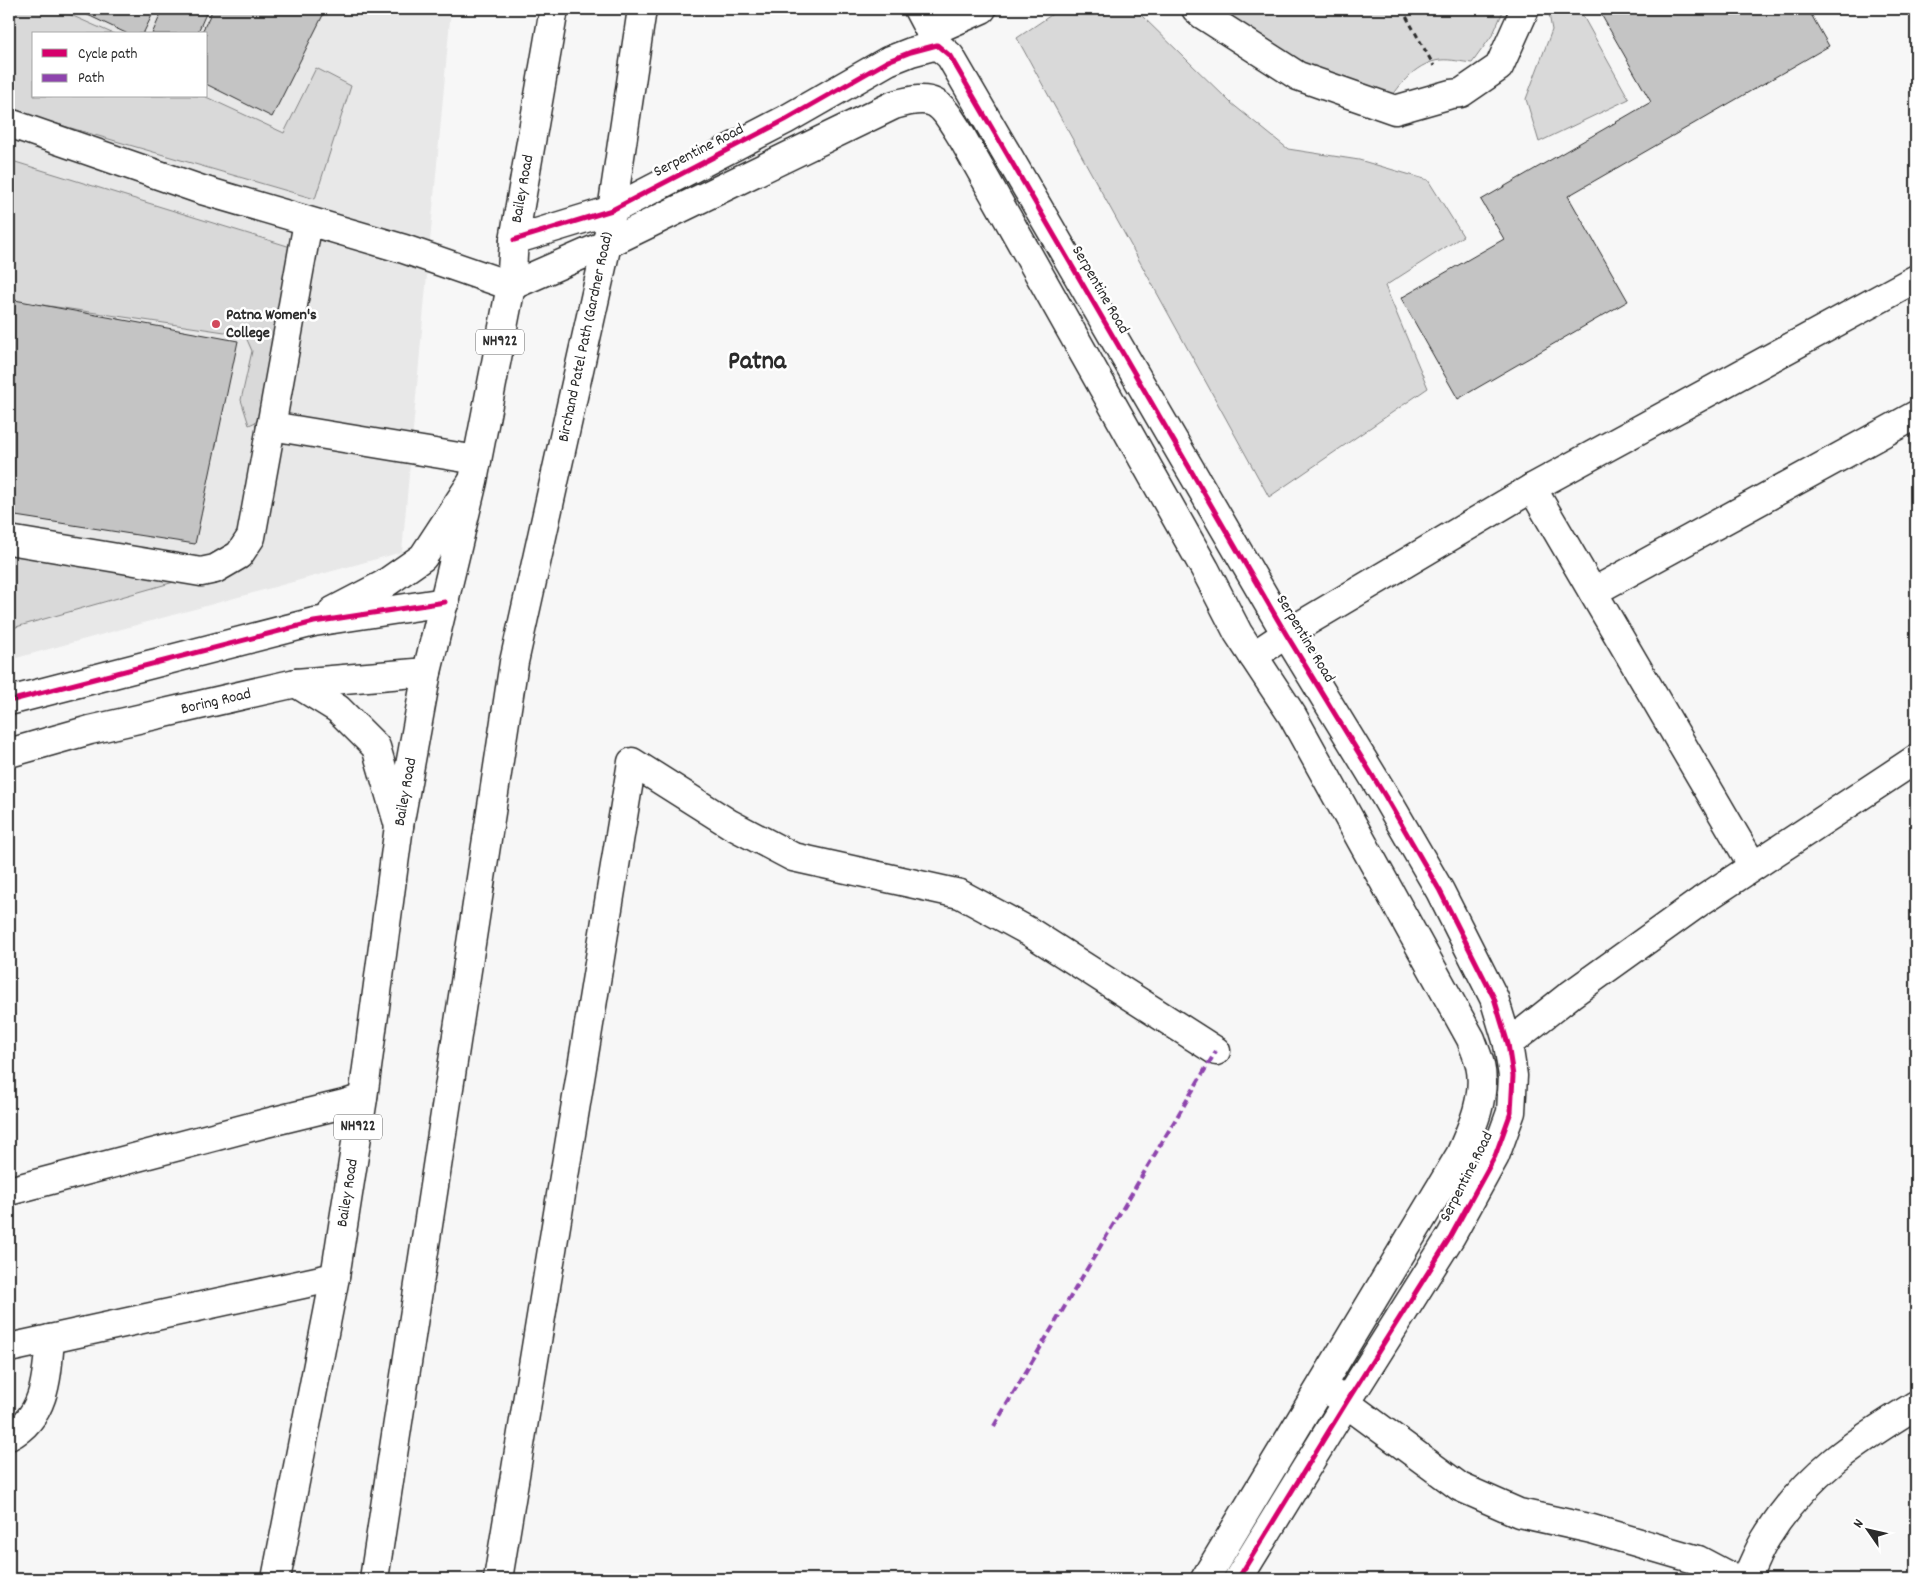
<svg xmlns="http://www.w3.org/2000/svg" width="1925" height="1588" font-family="Dekko,sans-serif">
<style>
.built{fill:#e8e8e8;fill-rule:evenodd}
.green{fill:#d9d9d9;stroke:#828282}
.building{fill:#c4c4c4;stroke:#2b2b2b}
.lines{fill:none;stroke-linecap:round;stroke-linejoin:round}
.minor-casing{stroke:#2b2b2b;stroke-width:31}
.highway-casing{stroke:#2b2b2b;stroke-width:31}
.path{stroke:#2b2b2b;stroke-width:3;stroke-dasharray:5 4;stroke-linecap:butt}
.minor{stroke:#fff;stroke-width:28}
.highway{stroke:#fff;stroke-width:28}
.quiet{stroke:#8e44ad;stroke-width:4;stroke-dasharray:8 4;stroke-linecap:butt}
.cycleway-casing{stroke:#fff;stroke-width:8}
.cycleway{stroke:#d6006c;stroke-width:5}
.poi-dot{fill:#d1495b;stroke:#fff;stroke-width:2}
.labels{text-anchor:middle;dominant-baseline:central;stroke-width:5;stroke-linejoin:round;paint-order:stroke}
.shield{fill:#fff;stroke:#6b6b6b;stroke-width:1}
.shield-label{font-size:15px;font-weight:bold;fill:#2b2b2b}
.street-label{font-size:16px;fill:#2b2b2b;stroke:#fff}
.poi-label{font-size:16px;font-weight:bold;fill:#2b2b2b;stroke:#fff;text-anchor:start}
.town-label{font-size:26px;font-weight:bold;fill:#2b2b2b;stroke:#fff}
</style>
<rect width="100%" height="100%" fill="#f7f7f7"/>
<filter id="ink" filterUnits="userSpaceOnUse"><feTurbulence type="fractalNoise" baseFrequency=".02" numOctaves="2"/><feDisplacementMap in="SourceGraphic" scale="10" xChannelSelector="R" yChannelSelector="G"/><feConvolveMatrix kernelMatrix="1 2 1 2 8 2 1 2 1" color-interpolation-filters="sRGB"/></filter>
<g filter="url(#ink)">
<!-- built -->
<path class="built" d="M 9,9 L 451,9 L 402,552 L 9,660 ZM 34,34 L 206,34 L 206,96 L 34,96 Z"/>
<!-- green -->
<g class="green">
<path d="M 9,9 L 57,9 L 114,34 L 34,34 L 34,96 L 204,96 L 284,133 L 316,68 L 351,86 L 315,199 L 9,110 Z"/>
<path d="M 1060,9 L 1126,9 L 1140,14 L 1231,103 L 1288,149 L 1359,160 L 1428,180 L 1463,236 L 1385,286 L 1428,388 L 1269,497 L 1017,38 Z"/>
<path d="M 1204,9 L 1504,9 L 1493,34 L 1472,63 C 1462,62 1451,59 1440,60 C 1418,63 1403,80 1391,98 L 1344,86 Z"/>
<path d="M 1548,9 L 1579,9 L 1629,99 L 1539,142 L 1526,99 L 1552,30 Z"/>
<path d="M 9,160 L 307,252 L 267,417 L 249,425 L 241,400 L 252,351 L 245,335 L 9,300 Z"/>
<path d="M 9,554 L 195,576 L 9,629 Z"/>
</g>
<!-- building -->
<g class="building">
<path d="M 75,9 L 155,9 L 143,34 L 128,34 Z"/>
<path d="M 163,9 L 208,9 L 197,34 L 152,34 Z"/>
<path d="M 213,9 L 326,9 L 272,117 L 206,84 L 206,34 L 201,34 Z"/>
<path d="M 1598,9 L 1808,9 L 1829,46 L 1568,196 L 1628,301 L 1458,399 L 1401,298 L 1504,239 L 1481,200 L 1651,102 Z"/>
<path d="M 9,299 L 238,341 L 195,544 L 9,515 Z"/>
</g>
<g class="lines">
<defs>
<g id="minor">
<path d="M 918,9 L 937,45"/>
<path d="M 1196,9 L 1203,15 L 1298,76 L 1395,110 L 1451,94 L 1461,93 L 1499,67 L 1525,9"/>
<path d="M 930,32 L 982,9"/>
<path d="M 9,123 L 202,190 L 404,249 L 511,286 L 607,244 L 894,105 C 938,92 941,104 963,139 L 1205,569 L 1238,633 L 1292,715 L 1471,1039 C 1474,1048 1478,1056 1480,1065 C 1487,1095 1472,1128 1460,1155 L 1205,1579"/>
<path d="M 514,240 L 612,210 L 785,120 L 888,61 L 911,52 L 937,45 L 950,56 L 1286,634 L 1385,796 L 1440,891 L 1494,998 L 1508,1044 L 1513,1076 L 1511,1112 L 1495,1156 L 1451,1236 L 1346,1403 L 1238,1579"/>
<path d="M 271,426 L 477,460"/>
<path d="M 1532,488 L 1753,866"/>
<path d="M 9,540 L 201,572 L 215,569 L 239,555 L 251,537 L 308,222"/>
<path d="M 1593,592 L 1916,415"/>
<path d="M 333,611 L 383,585 L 423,557 L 472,482"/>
<path d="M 1253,656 L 1286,634 L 1532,488 L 1916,279"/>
<path d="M 296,683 L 338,709 L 376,747 L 399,826"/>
<path d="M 9,701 L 314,622 L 445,602"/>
<path d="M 9,753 L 90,730 L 296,683 L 427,672"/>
<path d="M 1508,1044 L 1570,995 L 1701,901 L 1916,759"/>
<path d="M 9,1191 L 266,1123 L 344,1104 L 363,1098"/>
<path d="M 9,1348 L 335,1277"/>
<path d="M 1331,1392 L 1460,1487 L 1519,1513 L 1592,1529 L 1698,1560 L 1734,1579"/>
<path d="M 9,1436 C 46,1417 47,1375 50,1339"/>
<path d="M 498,1579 L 632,762 L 730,824 L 793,857 L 960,894 L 1030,932 L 1216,1051"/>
<path d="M 1746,1579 C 1753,1565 1759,1548 1768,1535 C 1806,1474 1857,1441 1916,1405"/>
</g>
<g id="highway">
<path d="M 276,1579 L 335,1277 L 363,1098 L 399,826 L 427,672 L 473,481 L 511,286 L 514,240 L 554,9"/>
<path d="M 374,1579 L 514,662 L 607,244 L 642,9"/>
</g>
</defs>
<!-- minor casing -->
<use href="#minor" class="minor-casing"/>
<!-- highway casing -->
<use href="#highway" class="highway-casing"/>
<!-- path -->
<path class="path" d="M 1402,9 L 1434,66"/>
<!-- minor -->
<use href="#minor" class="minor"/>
<!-- highway -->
<use href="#highway" class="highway"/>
<!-- quiet -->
<path class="quiet" d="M 994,1426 L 1216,1051"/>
<defs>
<g id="cycleway">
<path d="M 514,240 L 612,210 L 785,120 L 888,61 L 911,52 L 937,45 L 950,56 L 1286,634 L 1385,796 L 1440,891 L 1494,998 L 1508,1044 L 1513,1076 L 1511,1112 L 1495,1156 L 1451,1236 L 1346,1403 L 1238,1579"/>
<path d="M 9,701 L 314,622 L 445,602"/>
</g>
</defs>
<!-- cycleway casing -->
<use href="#cycleway" class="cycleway-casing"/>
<!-- cycleway -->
<use href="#cycleway" class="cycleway"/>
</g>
</g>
<!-- markers -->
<circle class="poi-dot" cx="216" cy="324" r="5"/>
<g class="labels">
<!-- shield labels -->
<g class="shield">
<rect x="476" y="329.5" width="48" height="25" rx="4"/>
<rect x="334" y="1114.5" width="48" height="25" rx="4"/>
</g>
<g class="shield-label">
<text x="500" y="342">NH922</text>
<text x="358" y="1127">NH922</text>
</g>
<!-- street labels -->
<g class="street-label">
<text transform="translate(699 151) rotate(-27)">Serpentine Road</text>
<text transform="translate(523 189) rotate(-80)">Bailey Road</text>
<text transform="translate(1100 290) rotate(60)">Serpentine Road</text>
<text transform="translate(586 337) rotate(-78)">Birchand Patel Path (Gardner Road)</text>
<text transform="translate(1305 639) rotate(59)">Serpentine Road</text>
<text transform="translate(216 702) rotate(-13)">Boring Road</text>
<text transform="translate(406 792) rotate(-80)">Bailey Road</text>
<text transform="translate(1467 1177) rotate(-63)">Serpentine Road</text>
<text transform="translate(348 1193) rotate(-81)">Bailey Road</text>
</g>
<!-- poi labels -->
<g class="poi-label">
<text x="226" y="315">Patna Women's<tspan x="226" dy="18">College</tspan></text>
</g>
<!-- town labels -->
<g class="town-label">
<text x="757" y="362">Patna</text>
</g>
</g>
<!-- margin -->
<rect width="1925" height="1588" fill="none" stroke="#fff" stroke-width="30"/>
<rect x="15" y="15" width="1895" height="1558" fill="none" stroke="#2b2b2b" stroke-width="2" filter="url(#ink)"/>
<!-- legend -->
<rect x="32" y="32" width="175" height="65" fill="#ffffff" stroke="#aaaaaa"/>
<rect x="42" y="49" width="25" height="8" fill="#d6006c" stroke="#aaaaaa"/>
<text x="78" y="58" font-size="15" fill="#2b2b2b">Cycle path</text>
<rect x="42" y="74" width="25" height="8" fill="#8e44ad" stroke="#aaaaaa"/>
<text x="78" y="82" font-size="15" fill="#2b2b2b">Path</text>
<!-- north arrow -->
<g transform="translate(1868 1530) rotate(304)" stroke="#ffffff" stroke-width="4" paint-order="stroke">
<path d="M0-4L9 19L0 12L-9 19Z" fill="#2b2b2b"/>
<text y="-8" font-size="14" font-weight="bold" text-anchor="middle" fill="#2b2b2b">N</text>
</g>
</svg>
